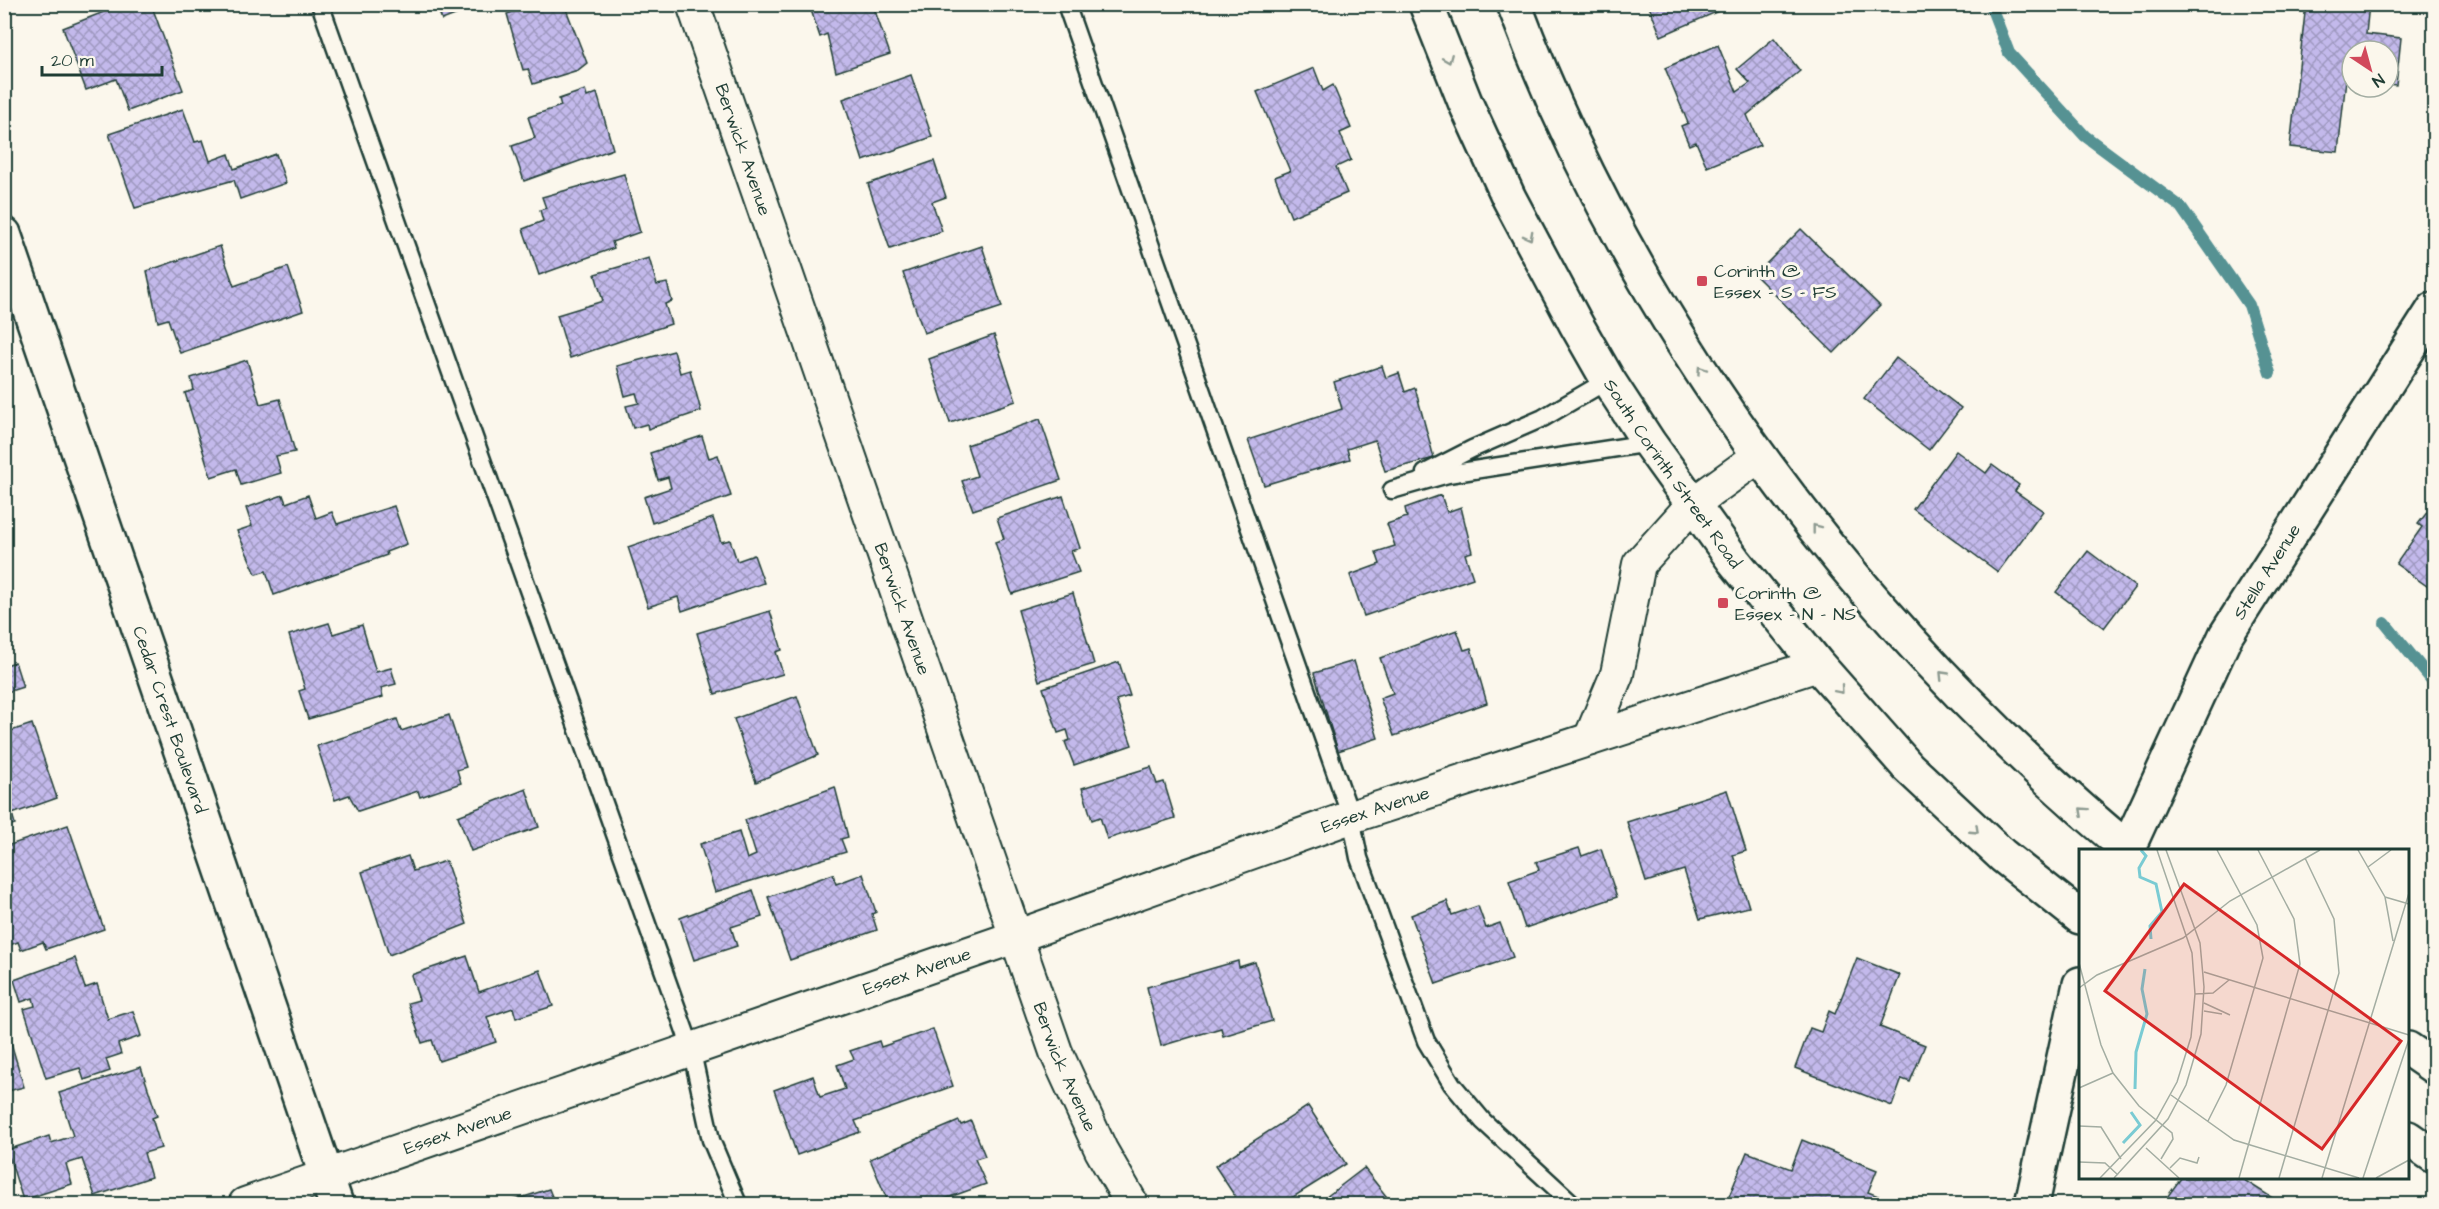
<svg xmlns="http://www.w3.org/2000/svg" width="2439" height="1209" font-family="'Architects Daughter',sans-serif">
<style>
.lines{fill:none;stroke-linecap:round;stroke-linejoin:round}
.stream{stroke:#569293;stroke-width:12}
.building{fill:url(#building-cross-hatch);stroke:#1f3d34;stroke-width:1.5}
.lane-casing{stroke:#1f3d34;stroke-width:21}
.street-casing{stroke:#1f3d34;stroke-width:36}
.secondary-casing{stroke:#1f3d34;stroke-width:38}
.lane{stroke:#fbf7ec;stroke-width:16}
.street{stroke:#fbf7ec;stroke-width:32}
.secondary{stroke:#fbf7ec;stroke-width:33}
.oneway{stroke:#8d9a90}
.poi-dot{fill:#d1495b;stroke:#fbf7ec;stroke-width:2}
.labels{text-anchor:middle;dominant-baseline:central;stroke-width:6;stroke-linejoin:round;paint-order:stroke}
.street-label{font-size:18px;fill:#1f3d34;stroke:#fbf7ec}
.poi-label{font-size:18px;fill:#1f3d34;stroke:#fbf7ec;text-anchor:start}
.inset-river{fill:none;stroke:#7acbd3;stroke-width:3}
.inset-road{fill:none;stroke:#a3ada2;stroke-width:1.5}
.view{fill:#d62828;fill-opacity:0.15;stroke:#d62828;stroke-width:3}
.inset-edge{fill:none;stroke:#1f3d34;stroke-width:3}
</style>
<defs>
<pattern id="building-cross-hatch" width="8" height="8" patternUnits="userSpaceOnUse" patternTransform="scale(1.5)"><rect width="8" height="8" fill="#c3b9eb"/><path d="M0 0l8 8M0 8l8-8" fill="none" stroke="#9e98bf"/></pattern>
</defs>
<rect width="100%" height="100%" fill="#fbf7ec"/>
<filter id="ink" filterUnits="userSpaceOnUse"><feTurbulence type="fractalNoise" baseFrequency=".0167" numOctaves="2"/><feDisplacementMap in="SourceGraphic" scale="12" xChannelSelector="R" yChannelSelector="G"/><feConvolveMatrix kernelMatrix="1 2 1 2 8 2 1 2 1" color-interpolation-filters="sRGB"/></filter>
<g filter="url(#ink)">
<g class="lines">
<!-- stream -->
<g class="stream">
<path d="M 1990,4 L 2009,53 L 2085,136 L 2181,207 L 2249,305 L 2270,373"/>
<path d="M 2385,623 L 2434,683"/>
</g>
</g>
<!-- building -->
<g class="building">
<path d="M 124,4 L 151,4 L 183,90 L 128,111 L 116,79 L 86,90 L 63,28 Z"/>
<path d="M 436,4 L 484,4 L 442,20 Z"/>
<path d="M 537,4 L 564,4 L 587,63 L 578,70 L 533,84 L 528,69 L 523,70 L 507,14 Z"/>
<path d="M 809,4 L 886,4 L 874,8 L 890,54 L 836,72 L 827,34 L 820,37 Z"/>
<path d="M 1648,4 L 1726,4 L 1728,7 L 1661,36 Z"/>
<path d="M 2306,4 L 2369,4 L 2366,34 L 2401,38 L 2396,85 L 2388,84 L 2388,51 L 2352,51 L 2352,80 L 2346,79 L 2338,152 L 2290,147 Z"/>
<path d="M 1774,38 L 1800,71 L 1747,115 L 1760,145 L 1707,167 L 1696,142 L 1689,145 L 1681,126 L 1688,123 L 1665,68 L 1718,45 L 1737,92 L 1750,83 L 1737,69 Z"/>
<path d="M 1314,68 L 1323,91 L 1333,85 L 1351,128 L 1340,133 L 1351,160 L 1336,167 L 1347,193 L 1291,217 L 1275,177 L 1290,171 L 1257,92 Z"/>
<path d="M 911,75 L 932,137 L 863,161 L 843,99 Z"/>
<path d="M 585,90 L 587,97 L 597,93 L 613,149 L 524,181 L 512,146 L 535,138 L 528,117 L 561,106 L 559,99 Z"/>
<path d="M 183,109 L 195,142 L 203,140 L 210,161 L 229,154 L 234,169 L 276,154 L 286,183 L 240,199 L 234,180 L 135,208 L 109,134 Z"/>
<path d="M 934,161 L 946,197 L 932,202 L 942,231 L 890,249 L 868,184 Z"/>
<path d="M 624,174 L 640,232 L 612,242 L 614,248 L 539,275 L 523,229 L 543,221 L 540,210 L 546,208 L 542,197 Z"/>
<path d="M 1801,229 L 1880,306 L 1834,353 L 1755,275 Z"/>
<path d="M 220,246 L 234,286 L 288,267 L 303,311 L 180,353 L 168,319 L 158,322 L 147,271 Z"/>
<path d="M 982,246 L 1002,307 L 924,333 L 903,273 Z"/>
<path d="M 649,258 L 657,285 L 667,283 L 672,301 L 665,304 L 671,324 L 570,358 L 557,315 L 603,301 L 595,274 Z"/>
<path d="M 994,335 L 1016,401 L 950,423 L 929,359 Z"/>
<path d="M 674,351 L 680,373 L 690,370 L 701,411 L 648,429 L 647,424 L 633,428 L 626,406 L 639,403 L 636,393 L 625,396 L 617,366 Z"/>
<path d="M 1896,358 L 1961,408 L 1929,450 L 1864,399 Z"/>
<path d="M 247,360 L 260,404 L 280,399 L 295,452 L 276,456 L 281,473 L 241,485 L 236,469 L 211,477 L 185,393 L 194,390 L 191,378 Z"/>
<path d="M 1382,366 L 1386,378 L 1399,373 L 1405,392 L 1415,388 L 1434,458 L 1385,471 L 1375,440 L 1347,449 L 1350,459 L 1264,485 L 1248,440 L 1342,409 L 1334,382 Z"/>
<path d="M 1040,419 L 1061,480 L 973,510 L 962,481 L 977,476 L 967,445 Z"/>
<path d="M 702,436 L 709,458 L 718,455 L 731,496 L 652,523 L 644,497 L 671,488 L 668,477 L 658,480 L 650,453 Z"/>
<path d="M 1956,451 L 1986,473 L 1992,465 L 2019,485 L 2015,491 L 2043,511 L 1998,572 L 1913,509 Z"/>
<path d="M 283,495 L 286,503 L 308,495 L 316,518 L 332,512 L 337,524 L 394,506 L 407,544 L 386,552 L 387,555 L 274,595 L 266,571 L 256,574 L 237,531 L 252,526 L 246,508 Z"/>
<path d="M 1441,495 L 1447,512 L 1461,507 L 1472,552 L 1465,554 L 1473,578 L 1364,616 L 1350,575 L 1380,564 L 1376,552 L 1395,546 L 1387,524 L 1407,517 L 1405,508 Z"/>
<path d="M 1063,496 L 1080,548 L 1071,551 L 1079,572 L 1012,594 L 995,542 L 1004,539 L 997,518 Z"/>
<path d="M 2432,506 L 2434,508 L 2434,591 L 2396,564 L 2422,527 L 2418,524 Z"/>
<path d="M 713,518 L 721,542 L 730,540 L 737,561 L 754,555 L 764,583 L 682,611 L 678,597 L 648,607 L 628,547 Z"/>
<path d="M 2088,551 L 2135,587 L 2104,628 L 2056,592 Z"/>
<path d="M 1073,593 L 1094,664 L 1039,681 L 1018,610 Z"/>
<path d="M 770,611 L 782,650 L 776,652 L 783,674 L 715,694 L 697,633 Z"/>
<path d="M 329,623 L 333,634 L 362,625 L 376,672 L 391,668 L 396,684 L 381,688 L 383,697 L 308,719 L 299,691 L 305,689 L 289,635 Z"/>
<path d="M 1457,630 L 1464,650 L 1471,648 L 1487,703 L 1394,736 L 1380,698 L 1393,693 L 1380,658 Z"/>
<path d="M 4,661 L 6,665 L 15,662 L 23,687 L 4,693 Z"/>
<path d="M 1354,661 L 1378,738 L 1338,751 L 1314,673 Z"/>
<path d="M 1119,662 L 1130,696 L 1116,700 L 1132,745 L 1074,765 L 1065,742 L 1070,740 L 1067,730 L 1058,733 L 1043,688 Z"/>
<path d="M 797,696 L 818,755 L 756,782 L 734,719 Z"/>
<path d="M 449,715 L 466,767 L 457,770 L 461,783 L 420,797 L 418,791 L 358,811 L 349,795 L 335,800 L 317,746 L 397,719 L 401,731 Z"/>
<path d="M 32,724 L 57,798 L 12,814 L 15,824 L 4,827 L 4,745 L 10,743 L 8,732 Z"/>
<path d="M 1151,767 L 1157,784 L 1164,782 L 1175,818 L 1107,839 L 1100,817 L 1092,820 L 1082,788 Z"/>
<path d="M 835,787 L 848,837 L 841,839 L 846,852 L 715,892 L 700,844 L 739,832 L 747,859 L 756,855 L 745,820 Z"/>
<path d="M 526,789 L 539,827 L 471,851 L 458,816 Z"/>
<path d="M 1727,790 L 1746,851 L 1733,855 L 1749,907 L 1700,919 L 1684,870 L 1646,882 L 1627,822 Z"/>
<path d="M 68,825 L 104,929 L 46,949 L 43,942 L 21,950 L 18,942 L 4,947 L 4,902 L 8,901 L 4,881 L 10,879 L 4,862 L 4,847 Z"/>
<path d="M 1579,848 L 1582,856 L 1601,849 L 1617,897 L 1525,928 L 1509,881 L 1539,870 L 1536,862 Z"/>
<path d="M 408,856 L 413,871 L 446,861 L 467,924 L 389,955 L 362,872 Z"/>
<path d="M 833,874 L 836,884 L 863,874 L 876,912 L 872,914 L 877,930 L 790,960 L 768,897 Z"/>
<path d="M 753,890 L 762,917 L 731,927 L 737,946 L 694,960 L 680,918 Z"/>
<path d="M 1447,901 L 1452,915 L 1478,906 L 1486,928 L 1500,923 L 1513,957 L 1436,984 L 1411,915 Z"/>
<path d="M 467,956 L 479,992 L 540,970 L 553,1006 L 516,1018 L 513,1008 L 487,1017 L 496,1042 L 439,1061 L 432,1040 L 422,1043 L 408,1003 L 419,1000 L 411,975 Z"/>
<path d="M 75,958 L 85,988 L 97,984 L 108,1019 L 133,1011 L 141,1036 L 118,1044 L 121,1054 L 106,1059 L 110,1071 L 84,1080 L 80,1068 L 46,1078 L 24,1009 L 35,1006 L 33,998 L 21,1002 L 14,980 Z"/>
<path d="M 1857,958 L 1900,975 L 1880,1027 L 1925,1045 L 1910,1082 L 1902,1079 L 1892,1106 L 1795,1068 L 1810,1028 L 1821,1032 L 1829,1011 L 1835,1014 Z"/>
<path d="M 1238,961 L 1239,967 L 1255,962 L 1272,1021 L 1223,1036 L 1221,1028 L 1161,1046 L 1147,987 Z"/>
<path d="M 4,1019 L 24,1087 L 4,1092 Z"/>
<path d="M 933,1029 L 953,1086 L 855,1121 L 860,1132 L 797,1155 L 774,1090 L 813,1076 L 820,1097 L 845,1089 L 837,1065 L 854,1059 L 850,1051 L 879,1041 L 881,1047 Z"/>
<path d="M 141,1067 L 157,1116 L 152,1118 L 161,1148 L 144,1153 L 151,1177 L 95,1196 L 82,1159 L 66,1164 L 72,1184 L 23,1200 L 7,1150 L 49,1136 L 51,1143 L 73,1136 L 59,1093 Z"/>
<path d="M 1308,1106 L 1346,1164 L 1282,1204 L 1240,1204 L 1215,1166 Z"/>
<path d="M 959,1121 L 961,1125 L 971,1121 L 985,1156 L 975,1159 L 986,1184 L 931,1204 L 889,1204 L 870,1159 Z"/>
<path d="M 1802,1140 L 1877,1170 L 1868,1192 L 1883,1198 L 1881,1204 L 1742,1204 L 1728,1199 L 1747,1152 L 1791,1169 Z"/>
<path d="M 1364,1168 L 1390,1201 L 1396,1197 L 1402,1204 L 1317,1204 Z"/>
<path d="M 2181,1178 L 2241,1178 L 2282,1204 L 2162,1204 Z"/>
<path d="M 549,1189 L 555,1204 L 502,1204 Z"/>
</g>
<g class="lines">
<defs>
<g id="lane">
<path d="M 320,4 L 691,1048 L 711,1140 L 738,1204"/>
<path d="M 1066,4 L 1351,817 L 1359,858 L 1426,1041 L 1452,1084 L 1483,1121 L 1573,1204"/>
<path d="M 1425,473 L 1472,449 L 1543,418 L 1608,380"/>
<path d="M 1392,490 L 1448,474 L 1649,443"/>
</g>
<g id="street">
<path id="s1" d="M 693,4 L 1056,1052 L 1101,1150 L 1132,1204"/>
<path d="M 1590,739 L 1617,674 L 1639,564 L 1694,503 L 1759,456"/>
<path id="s2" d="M 245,1204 L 1015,937 L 1351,817 L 1818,665"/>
</g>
<g id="secondary">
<path id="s3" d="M 1426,4 L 1465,102 L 1509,198 L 1576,324 L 1608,380 L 1649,443 L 1734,561 L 1818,665 L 1908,767 L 2003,856 L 2080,917"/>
<path d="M 1514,4 C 1637,332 1861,627 2129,850"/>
<path id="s4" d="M 4,234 L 336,1204"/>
<path id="s5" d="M 2127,850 L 2226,635 L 2434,309"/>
<path d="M 2408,1049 L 2434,1067"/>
<path d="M 2408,1138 L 2434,1156"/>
<path d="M 2032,1204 L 2080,984"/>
</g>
</defs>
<!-- lane casing -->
<use href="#lane" class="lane-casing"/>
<!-- street casing -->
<use href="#street" class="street-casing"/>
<!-- secondary casing -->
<use href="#secondary" class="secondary-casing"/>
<!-- lane -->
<use href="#lane" class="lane"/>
<!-- street -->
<use href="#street" class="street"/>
<!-- secondary -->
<use href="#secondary" class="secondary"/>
</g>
<!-- one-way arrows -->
<defs><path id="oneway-chevron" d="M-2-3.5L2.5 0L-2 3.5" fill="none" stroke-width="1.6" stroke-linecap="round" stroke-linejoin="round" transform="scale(1.5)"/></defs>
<g class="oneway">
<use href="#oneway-chevron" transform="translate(1448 59) rotate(68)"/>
<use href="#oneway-chevron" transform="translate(1529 236) rotate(62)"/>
<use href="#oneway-chevron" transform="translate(1701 370) rotate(-124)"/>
<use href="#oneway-chevron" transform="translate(1816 528) rotate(-128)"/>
<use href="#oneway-chevron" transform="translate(1943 675) rotate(-134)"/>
<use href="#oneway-chevron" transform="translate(1840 690) rotate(49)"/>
<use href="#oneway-chevron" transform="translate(2083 811) rotate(-138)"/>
<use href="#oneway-chevron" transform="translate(1975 830) rotate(43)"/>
</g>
</g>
<!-- markers -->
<g class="poi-dot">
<rect x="1696" y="275" width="12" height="12" rx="3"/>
<rect x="1717" y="597" width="12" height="12" rx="3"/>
</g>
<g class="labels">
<!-- street labels -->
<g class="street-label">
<text stroke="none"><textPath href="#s1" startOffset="154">Berwick Avenue</textPath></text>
<text stroke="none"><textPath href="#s3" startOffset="532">South Corinth Street Road</textPath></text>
<text stroke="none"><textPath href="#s5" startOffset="312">Stella Avenue</textPath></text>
<text stroke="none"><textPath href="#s1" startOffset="640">Berwick Avenue</textPath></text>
<text stroke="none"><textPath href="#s4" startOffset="513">Cedar Crest Boulevard</textPath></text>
<text stroke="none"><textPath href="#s2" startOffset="1197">Essex Avenue</textPath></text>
<text stroke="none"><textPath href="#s2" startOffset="711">Essex Avenue</textPath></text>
<text stroke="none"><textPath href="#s1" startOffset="1126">Berwick Avenue</textPath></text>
<text stroke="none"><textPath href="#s2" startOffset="225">Essex Avenue</textPath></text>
</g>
<!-- poi labels -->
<g class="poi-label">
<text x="1714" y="271">Corinth @<tspan x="1714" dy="21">Essex - S - FS</tspan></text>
<text x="1735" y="593">Corinth @<tspan x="1735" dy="21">Essex - N - NS</tspan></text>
</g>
</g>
<!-- overview -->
<g transform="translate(2079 849)">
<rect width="330" height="330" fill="#fbf7ec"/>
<path class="inset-river" d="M 62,1 L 67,7 L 60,19 L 61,28 L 77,35 L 83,63 L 71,77 L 72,90M 56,240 L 57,203 L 68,165 L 63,140 L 66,120M 44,294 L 61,276 L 52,263"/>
<path class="inset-road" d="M 279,1 L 306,48 L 314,92M 289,18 L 312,1M 306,48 L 330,55M 0,114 L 22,196 L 34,224 L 60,257 L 93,284 L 94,290 L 82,310M 125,123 L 330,186M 0,139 L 18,126 L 104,89 L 151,52 L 241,1M 116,145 L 134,144 L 150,131M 125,154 L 151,166M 125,162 L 143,165M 0,239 L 34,224M 92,246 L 155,291 L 280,329M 129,272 L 147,236 L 184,109 L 178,76 L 138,1M 0,277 L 22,278 L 42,310M 67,299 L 100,329M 0,313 L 26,314 L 39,326M 91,319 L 101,309 L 118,314 L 120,308M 21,329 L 77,271 L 98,233 L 112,188 L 116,145 L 113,104 L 78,1M 35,329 L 89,270 L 107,236 L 122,185 L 125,138 L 121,94 L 87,1M 160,329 L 221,115 L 215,70 L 179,1M 200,329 L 260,124 L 255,70 L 226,9M 243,329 L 330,44M 284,329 L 330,190M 297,329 L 330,311"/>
<path class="view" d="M 105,35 L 322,192 L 243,300 L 26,142 Z"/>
<rect width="330" height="330" class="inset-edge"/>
</g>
<!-- margin -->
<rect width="2439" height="1209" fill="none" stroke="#fbf7ec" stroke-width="24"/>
<rect x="12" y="12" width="2415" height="1185" fill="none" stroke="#1f3d34" stroke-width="2" filter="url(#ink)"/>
<!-- north arrow -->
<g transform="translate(2370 69) rotate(144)"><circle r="28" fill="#fbf7ec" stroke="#a3ada2" stroke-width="1.5"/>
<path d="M0-4.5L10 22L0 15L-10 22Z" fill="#d1495b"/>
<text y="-9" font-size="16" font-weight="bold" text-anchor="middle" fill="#1f3d34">N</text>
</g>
<!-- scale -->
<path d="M42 66v9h120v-9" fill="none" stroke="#1f3d34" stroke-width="3"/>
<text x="51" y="66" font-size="18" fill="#1f3d34" stroke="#fbf7ec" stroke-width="4.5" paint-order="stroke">20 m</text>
</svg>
